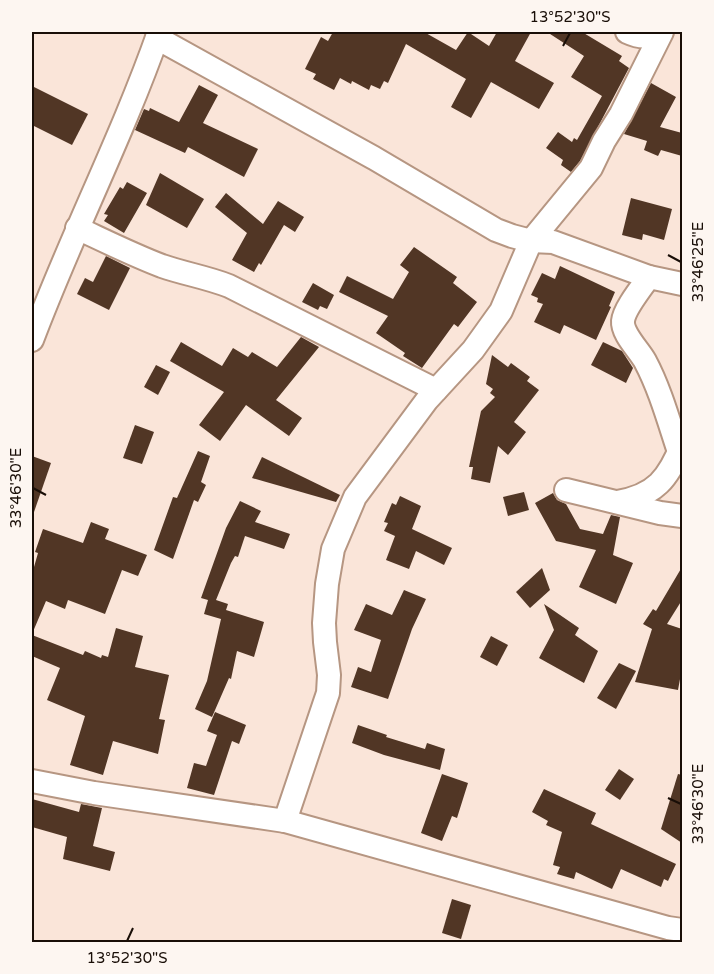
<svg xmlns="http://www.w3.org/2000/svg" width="714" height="974" font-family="'Varela Round',sans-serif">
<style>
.building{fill:#513625}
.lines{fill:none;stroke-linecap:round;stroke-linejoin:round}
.street-casing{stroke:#b69682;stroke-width:26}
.street{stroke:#fff;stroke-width:22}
.ticks{fill:none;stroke:#190e07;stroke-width:2}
.neatline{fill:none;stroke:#190e07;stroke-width:2}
.ticks-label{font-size:15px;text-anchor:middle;fill:#190e07}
</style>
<rect width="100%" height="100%" fill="#fae5d9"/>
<!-- building -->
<g class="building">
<path d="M 333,32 L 424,32 L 456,50 L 468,32 L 489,46 L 497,32 L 531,32 L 515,61 L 554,83 L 539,109 L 491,82 L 471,118 L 451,107 L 466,79 L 406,44 L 388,83 L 384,81 L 380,89 L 371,85 L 369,90 L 352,81 L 351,84 L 340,78 L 334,90 L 313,79 L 316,74 L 305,69 L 321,37 L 328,41 Z"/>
<path d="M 547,32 L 582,32 L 622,56 L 619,61 L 629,68 L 580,161 L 571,172 L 561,165 L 563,160 L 546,148 L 558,132 L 572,142 L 574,138 L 577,140 L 602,96 L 571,77 L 584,56 Z"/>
<path d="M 651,83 L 676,97 L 660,127 L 682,133 L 682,156 L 661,150 L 658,156 L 644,150 L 647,141 L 624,134 Z"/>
<path d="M 199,85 L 218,95 L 203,123 L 258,149 L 244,177 L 188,147 L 185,153 L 135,130 L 144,109 L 149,111 L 150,108 L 179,122 Z"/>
<path d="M 32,86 L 88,114 L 72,145 L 32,125 Z"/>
<path d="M 160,173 L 204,199 L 187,228 L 146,205 Z"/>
<path d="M 127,182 L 147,193 L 124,233 L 104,221 L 108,215 L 104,214 L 120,187 L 123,189 Z"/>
<path d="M 226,193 L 263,224 L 278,201 L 304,217 L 295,232 L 284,225 L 261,265 L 259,263 L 254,272 L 232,260 L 247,233 L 215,207 Z"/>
<path d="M 631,198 L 672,209 L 664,240 L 643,234 L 642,240 L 622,235 Z"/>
<path d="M 414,247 L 457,277 L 453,283 L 477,302 L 458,327 L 454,324 L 422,368 L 403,356 L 405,353 L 376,333 L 388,316 L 339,292 L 347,276 L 393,299 L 409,272 L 400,265 Z"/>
<path d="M 106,256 L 130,268 L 109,310 L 77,294 L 85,278 L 93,282 Z"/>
<path d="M 560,266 L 615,292 L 609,306 L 611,307 L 596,340 L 564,325 L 560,334 L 534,322 L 543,304 L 537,302 L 538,298 L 531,295 L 542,273 L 555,279 Z"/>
<path d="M 313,283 L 334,295 L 327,309 L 320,306 L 318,310 L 302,302 Z"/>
<path d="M 301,337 L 319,347 L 276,400 L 302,418 L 289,436 L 246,405 L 220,441 L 199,425 L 224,392 L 170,361 L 181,342 L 222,366 L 233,348 L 248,357 L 252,352 L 277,367 Z"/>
<path d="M 603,342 L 622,351 L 633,368 L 626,383 L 591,365 Z"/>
<path d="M 492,355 L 508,367 L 511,363 L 530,377 L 527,381 L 539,390 L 514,422 L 526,432 L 508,455 L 498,446 L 490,483 L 471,479 L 473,467 L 469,467 L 481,411 L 495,397 L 490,393 L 493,389 L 486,384 Z"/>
<path d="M 156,365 L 170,372 L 158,395 L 144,387 Z"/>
<path d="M 135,425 L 154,432 L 142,464 L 123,458 Z"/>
<path d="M 198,451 L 210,456 L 201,482 L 206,485 L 198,502 L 194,500 L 173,559 L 154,550 L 173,497 L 177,498 Z"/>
<path d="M 32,456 L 51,463 L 34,512 L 32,512 Z"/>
<path d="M 262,457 L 340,495 L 336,502 L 252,478 Z"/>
<path d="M 524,492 L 529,510 L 508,516 L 503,497 Z"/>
<path d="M 553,493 L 557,500 L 566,504 L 580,529 L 603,534 L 611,515 L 620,517 L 613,555 L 633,563 L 616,604 L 579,587 L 596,550 L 556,541 L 535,503 Z"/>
<path d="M 400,496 L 421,506 L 412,529 L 452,548 L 444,565 L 416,551 L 409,569 L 386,560 L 395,536 L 384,531 L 388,523 L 384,522 L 392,503 L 396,505 Z"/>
<path d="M 240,501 L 261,511 L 255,522 L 290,534 L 284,549 L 245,536 L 238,557 L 235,556 L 231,563 L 216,600 L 228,604 L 226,610 L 264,622 L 254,657 L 237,651 L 231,679 L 229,678 L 212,717 L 195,709 L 207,681 L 221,619 L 204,614 L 208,600 L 201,598 L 226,528 Z"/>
<path d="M 91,522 L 109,529 L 105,539 L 147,555 L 138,576 L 122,570 L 105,614 L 68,600 L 65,609 L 46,601 L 32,634 L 32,574 L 38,553 L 35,552 L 43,529 L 83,543 Z"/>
<path d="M 682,567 L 682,600 L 667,624 L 682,629 L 682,668 L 678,690 L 635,682 L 652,629 L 643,624 L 653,609 L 656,611 Z"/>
<path d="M 542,568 L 550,590 L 530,608 L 516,592 Z"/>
<path d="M 404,590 L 426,599 L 412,629 L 388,699 L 351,687 L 358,667 L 371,672 L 381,640 L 354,630 L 366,604 L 392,615 Z"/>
<path d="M 544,604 L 579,628 L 575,635 L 598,651 L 584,683 L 539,658 L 554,630 Z"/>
<path d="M 116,628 L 143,636 L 135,667 L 169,675 L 159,719 L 165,720 L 158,754 L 113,741 L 103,775 L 70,765 L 85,716 L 47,700 L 60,668 L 32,656 L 32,635 L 83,655 L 85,651 L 101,658 L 102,655 L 108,657 Z"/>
<path d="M 491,636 L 508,645 L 497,666 L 480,657 Z"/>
<path d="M 619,663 L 636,671 L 616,709 L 597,698 Z"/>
<path d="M 215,712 L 246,725 L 239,744 L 232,741 L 214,795 L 187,788 L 194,763 L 206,766 L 217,735 L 207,731 Z"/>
<path d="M 358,725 L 387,735 L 386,737 L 425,749 L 427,743 L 445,749 L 440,770 L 384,755 L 352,743 Z"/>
<path d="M 619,769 L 634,779 L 620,800 L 605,790 Z"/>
<path d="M 442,774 L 468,783 L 457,818 L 452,816 L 442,841 L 421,833 Z"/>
<path d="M 678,774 L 682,775 L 682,843 L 661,829 Z"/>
<path d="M 544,789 L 596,813 L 591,824 L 676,864 L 668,881 L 664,879 L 661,887 L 621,869 L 612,889 L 576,872 L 574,879 L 557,874 L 560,867 L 553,865 L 562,832 L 546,825 L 548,821 L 532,812 Z"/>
<path d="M 32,799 L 79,812 L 81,804 L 102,808 L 93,846 L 115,852 L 110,871 L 63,859 L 67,837 L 32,827 Z"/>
<path d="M 452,899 L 471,905 L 461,939 L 442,933 Z"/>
</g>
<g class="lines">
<defs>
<g id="street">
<path d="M 627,32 C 640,38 648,38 660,32"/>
<path d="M 157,38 L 374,158 L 496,230 L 512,236 L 531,241 L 553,242 L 649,277 L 682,284"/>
<path d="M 77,228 C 105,241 133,255 162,266 C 185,274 206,277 229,286 L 436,390"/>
<path d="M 649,277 C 642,287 624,309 623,321 C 622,334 639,350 645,361 C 660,389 669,422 679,452"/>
<path d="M 32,340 C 71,236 122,137 159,32"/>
<path d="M 566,490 L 660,513 L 682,516"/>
<path d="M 617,502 C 655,496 669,478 682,444"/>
<path d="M 32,781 L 94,793 L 285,821 L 668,928 L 682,930"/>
<path d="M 285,821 L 328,693 L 329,675 L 325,642 L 324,623 L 327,584 L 333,549 L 355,497 L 427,400 L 473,350 L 501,311 L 531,241 L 591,168 L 604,141 L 621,114 L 662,32"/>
</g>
</defs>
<!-- street casing -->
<use href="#street" class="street-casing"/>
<!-- street -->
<use href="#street" class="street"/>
</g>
<!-- ticks -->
<path class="ticks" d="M 563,46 L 570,33M 668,255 L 681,262M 33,488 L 46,495M 668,798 L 681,804M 127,941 L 133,928"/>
<!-- border -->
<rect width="714" height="974" fill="none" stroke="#fdf6f1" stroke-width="66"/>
<rect x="33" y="33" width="648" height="908" class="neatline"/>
<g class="ticks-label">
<text x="570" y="22">13°52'30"S</text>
<text transform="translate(698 262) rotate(-90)" y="5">33°46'25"E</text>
<text transform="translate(16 488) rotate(-90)" y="5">33°46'30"E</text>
<text transform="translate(698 804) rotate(-90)" y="5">33°46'30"E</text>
<text x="127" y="963">13°52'30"S</text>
</g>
</svg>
